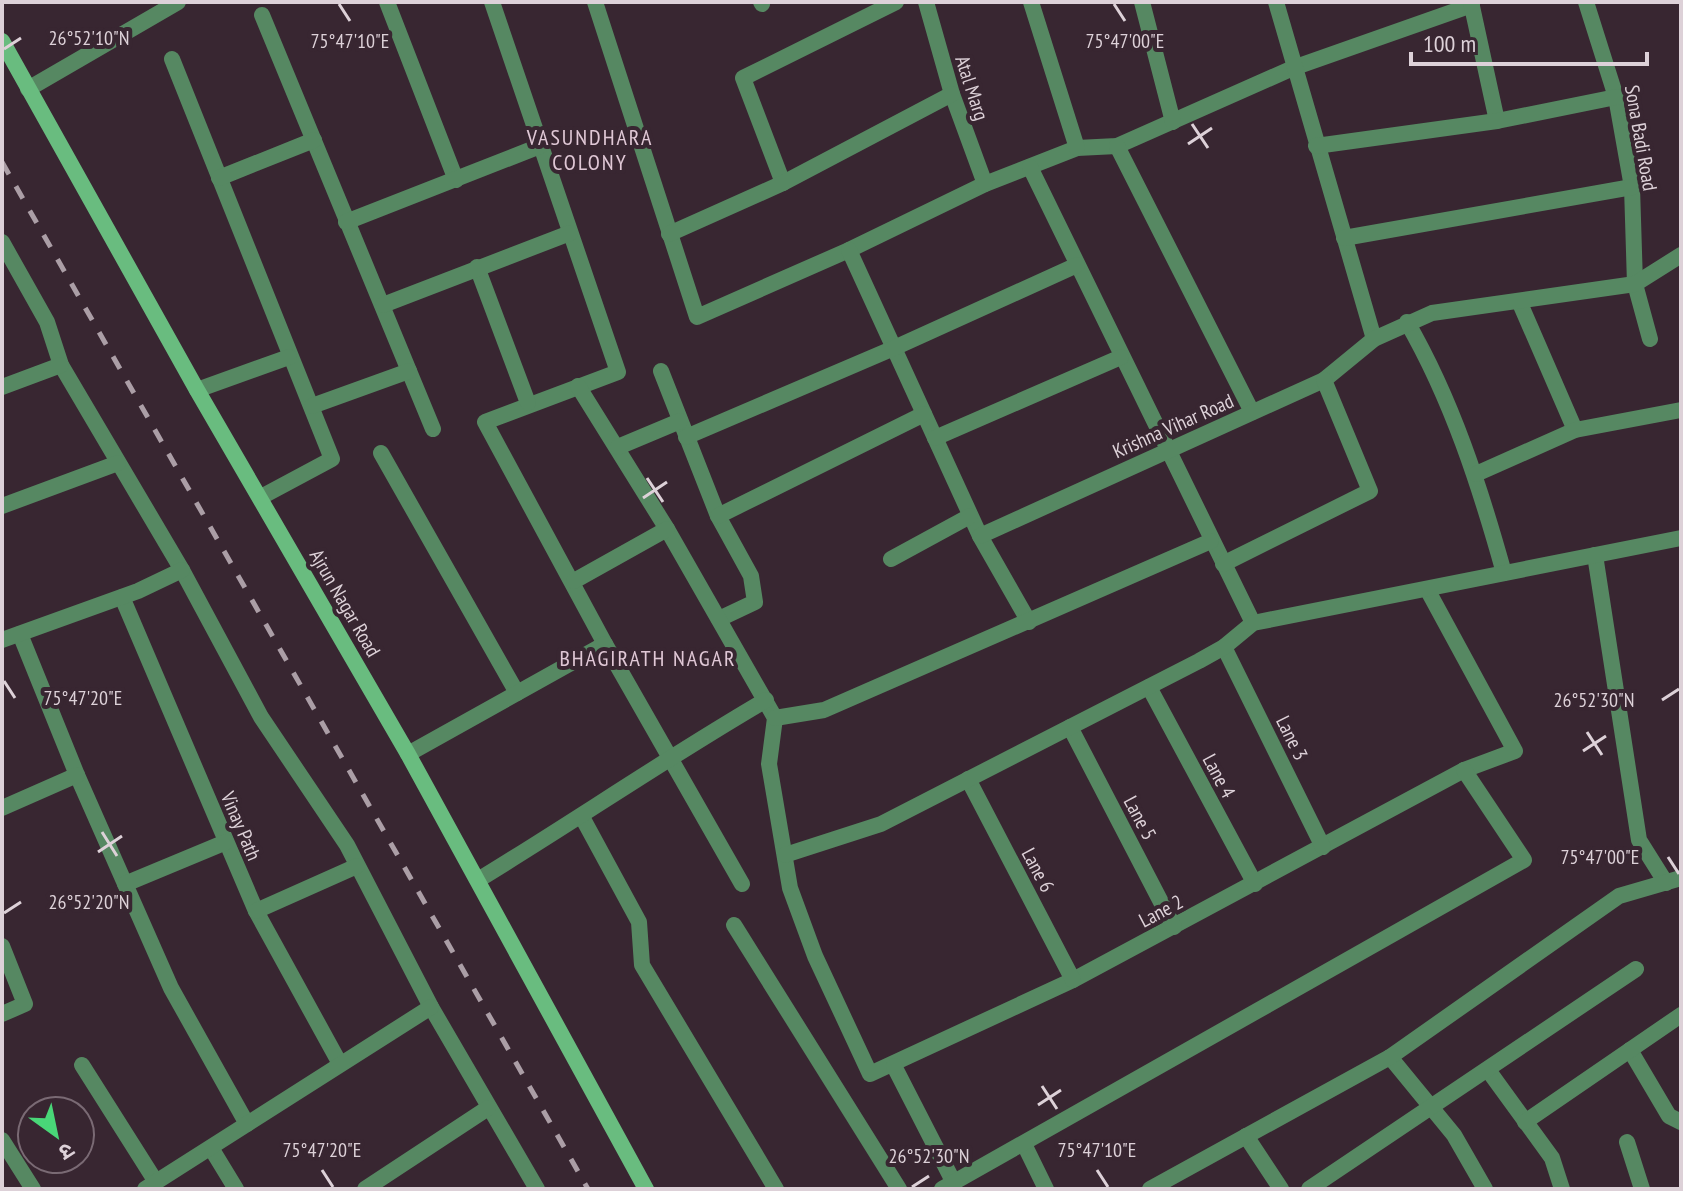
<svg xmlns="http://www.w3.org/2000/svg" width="1683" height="1191" font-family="'PT Sans Narrow','Noto Sans Devanagari',sans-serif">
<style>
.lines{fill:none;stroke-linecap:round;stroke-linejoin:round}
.street{stroke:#568862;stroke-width:16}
.secondary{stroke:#69bc7f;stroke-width:16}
.rail{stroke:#ab9ea6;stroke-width:5;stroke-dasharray:14 14;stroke-linecap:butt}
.ticks{fill:none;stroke:#ddd1d8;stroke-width:3}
.labels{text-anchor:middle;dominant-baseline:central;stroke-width:8;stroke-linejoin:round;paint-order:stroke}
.street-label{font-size:20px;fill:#ddd1d8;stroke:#382631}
.neighbourhood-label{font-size:22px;letter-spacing:2px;fill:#e0c8d6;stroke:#382631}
.ticks-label{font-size:20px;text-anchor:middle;fill:#ddd1d8;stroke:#382631;stroke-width:8;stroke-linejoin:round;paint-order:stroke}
</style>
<rect width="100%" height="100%" fill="#382631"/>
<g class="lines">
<!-- street -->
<g class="street">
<path d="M 387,2 L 456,180"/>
<path d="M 492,2 L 618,372 L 485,422 L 605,644 L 742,884"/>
<path d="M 595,2 L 697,317 L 849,250 L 985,184 L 1077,148 L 1117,146 L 1293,68 L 1472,5"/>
<path d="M 761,2 L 762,4"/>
<path d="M 926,2 L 952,94 L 985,184"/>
<path d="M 1031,2 L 1077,148"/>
<path d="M 1142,2 L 1173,122"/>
<path d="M 1276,2 L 1374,339"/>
<path d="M 1471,2 L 1497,121"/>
<path d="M 1586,2 L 1616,97 L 1632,187 L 1635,284 L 1650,339"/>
<path d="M 262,15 L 433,429"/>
<path d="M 172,59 L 332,459 L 261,497"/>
<path d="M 28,89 L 178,2"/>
<path d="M 1117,146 L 1252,412"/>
<path d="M 1316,146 L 1497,121 L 1616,97"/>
<path d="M 1030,167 L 1253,623"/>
<path d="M 219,178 L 314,140"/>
<path d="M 783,183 L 743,78 L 896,2"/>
<path d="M 346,222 L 540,146"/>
<path d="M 669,234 L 783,183 L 952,94"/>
<path d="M 1344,238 L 1632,187"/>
<path d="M 2,242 L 47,322 L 61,365 L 182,570 L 261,717 L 347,845 L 431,1007 L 537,1189"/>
<path d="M 849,250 L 980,536 L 1029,622"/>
<path d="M 477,267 L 528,403"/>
<path d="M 1519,301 L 1575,430"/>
<path d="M 383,305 L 570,233"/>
<path d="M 1407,322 C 1452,400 1480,487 1504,573"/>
<path d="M 661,371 L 718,516 L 751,576 L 755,602 L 719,619"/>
<path d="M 578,386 L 667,529 L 775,718 L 769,764 L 790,888 L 815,956 L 870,1074 L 1073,980 L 1464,770 L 1515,751 L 1427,589"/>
<path d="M 2,387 L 61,365"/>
<path d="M 197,390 L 289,357"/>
<path d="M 312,406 L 409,371"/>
<path d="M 686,437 L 894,348 L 1077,265"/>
<path d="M 935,438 L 1121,357"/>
<path d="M 618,447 L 680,421"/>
<path d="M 381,453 L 517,693"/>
<path d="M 1476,474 L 1575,430 L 1681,410"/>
<path d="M 2,506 L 118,463"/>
<path d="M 718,516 L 924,414"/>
<path d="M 980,536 L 1324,380 L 1374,339 L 1432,313 L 1635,284 L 1681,255"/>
<path d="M 1595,555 L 1639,840 L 1666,883"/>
<path d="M 891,559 L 970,516"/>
<path d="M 1223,564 L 1370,491 L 1324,380"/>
<path d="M 574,581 L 667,529"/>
<path d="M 122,597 L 256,911 L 339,1062"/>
<path d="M 20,634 L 77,775 L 171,988 L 247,1124"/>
<path d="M 2,640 L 138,591 L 182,570"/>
<path d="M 1224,647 L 1323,847"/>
<path d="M 1149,687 L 1255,884"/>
<path d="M 775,718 L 824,710 L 1211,541"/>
<path d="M 1070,727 L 1174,927"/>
<path d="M 408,754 L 605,644"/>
<path d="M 968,779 L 1073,980"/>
<path d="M 2,808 L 77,775"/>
<path d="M 582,817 L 639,922 L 642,965 L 776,1189"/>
<path d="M 785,855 L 881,824 L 1199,661 L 1224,647 L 1253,623 L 1681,538"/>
<path d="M 478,880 C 575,821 668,757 766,700"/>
<path d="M 125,884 L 226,842"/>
<path d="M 256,911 L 357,866"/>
<path d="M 734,925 L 899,1189"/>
<path d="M 2,946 L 25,1004 L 2,1014"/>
<path d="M 1630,1050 L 1669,1116 L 1681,1122"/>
<path d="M 1390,1057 L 1454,1135 L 1485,1189"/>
<path d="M 82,1065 L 156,1182"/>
<path d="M 894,1066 L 953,1181"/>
<path d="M 1488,1070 L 1552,1158 L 1562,1189"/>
<path d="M 1525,1122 L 1681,1015"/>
<path d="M 1246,1136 L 1281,1189"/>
<path d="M 2,1140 L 33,1189"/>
<path d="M 1627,1142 L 1642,1189"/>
<path d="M 1024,1144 L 1046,1189"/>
<path d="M 211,1148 L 236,1189"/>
<path d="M 145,1189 L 431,1007"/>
<path d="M 365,1189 L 488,1108"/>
<path d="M 942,1189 L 1524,860 L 1464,770"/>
<path d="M 1150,1189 L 1390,1057 L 1619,896 L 1681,878"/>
<path d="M 1309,1189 L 1636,969"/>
</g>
<!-- secondary -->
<path class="secondary" d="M 2,41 L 197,390 L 408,754 L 646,1189"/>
<!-- rail -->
<path class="rail" d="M 2,162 L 588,1189"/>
</g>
<!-- ticks -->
<path class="ticks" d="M 339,4 L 350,21M 1114,4 L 1125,21M 4,49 L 21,38M 1192,124 L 1208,148M 1188,144 L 1212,128M 647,478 L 663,502M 643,498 L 667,482M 4,681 L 15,698M 1662,700 L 1679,689M 1587,732 L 1602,755M 1583,751 L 1606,736M 102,832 L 117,856M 98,852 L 122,836M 1668,857 L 1679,874M 4,913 L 21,902M 1042,1086 L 1057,1109M 1038,1105 L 1061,1090M 322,1170 L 333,1187M 1097,1170 L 1108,1187M 912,1187 L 929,1176"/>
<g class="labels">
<!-- street labels -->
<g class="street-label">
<text transform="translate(972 88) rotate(72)">Atal Marg</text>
<text transform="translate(1641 138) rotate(80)">Sona Badi Road</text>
<text transform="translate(1173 426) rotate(-24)">Krishna Vihar Road</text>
<text transform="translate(345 603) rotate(60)">Ajrun Nagar Road</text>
<text transform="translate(1292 738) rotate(64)">Lane 3</text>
<text transform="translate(1219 776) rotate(62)">Lane 4</text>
<text transform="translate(1140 818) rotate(62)">Lane 5</text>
<text transform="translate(241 826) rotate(67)">Vinay Path</text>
<text transform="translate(1038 870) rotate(62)">Lane 6</text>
<text transform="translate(1161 911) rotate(-28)">Lane 2</text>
</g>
<!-- neighbourhood labels -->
<g class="neighbourhood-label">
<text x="590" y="137">VASUNDHARA<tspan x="590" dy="25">COLONY</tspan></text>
<text x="648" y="658">BHAGIRATH NAGAR</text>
</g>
</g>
<g class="ticks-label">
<text x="89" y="45">26°52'10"N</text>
<text x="350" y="48">75°47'10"E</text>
<text x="1125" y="48">75°47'00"E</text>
<text x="83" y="705">75°47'20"E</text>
<text x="1594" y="707">26°52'30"N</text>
<text x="1600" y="864">75°47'00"E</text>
<text x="89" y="909">26°52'20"N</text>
<text x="322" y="1157">75°47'20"E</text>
<text x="1097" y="1157">75°47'10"E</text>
<text x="929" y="1163">26°52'30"N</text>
</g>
<!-- border -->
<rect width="1683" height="1191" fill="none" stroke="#ddd1d8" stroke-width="8"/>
<!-- north arrow -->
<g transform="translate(56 1135) rotate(147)"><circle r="38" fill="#382631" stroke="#7a6a74" stroke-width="2"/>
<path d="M0-6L14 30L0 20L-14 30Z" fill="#49d778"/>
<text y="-12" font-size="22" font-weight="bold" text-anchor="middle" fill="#ddd1d8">उ</text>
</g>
<!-- scale -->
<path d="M1411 52v12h236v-12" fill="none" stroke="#ddd1d8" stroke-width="4"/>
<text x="1423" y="52" font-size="24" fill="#ddd1d8" stroke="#382631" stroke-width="6" paint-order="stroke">100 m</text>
</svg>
